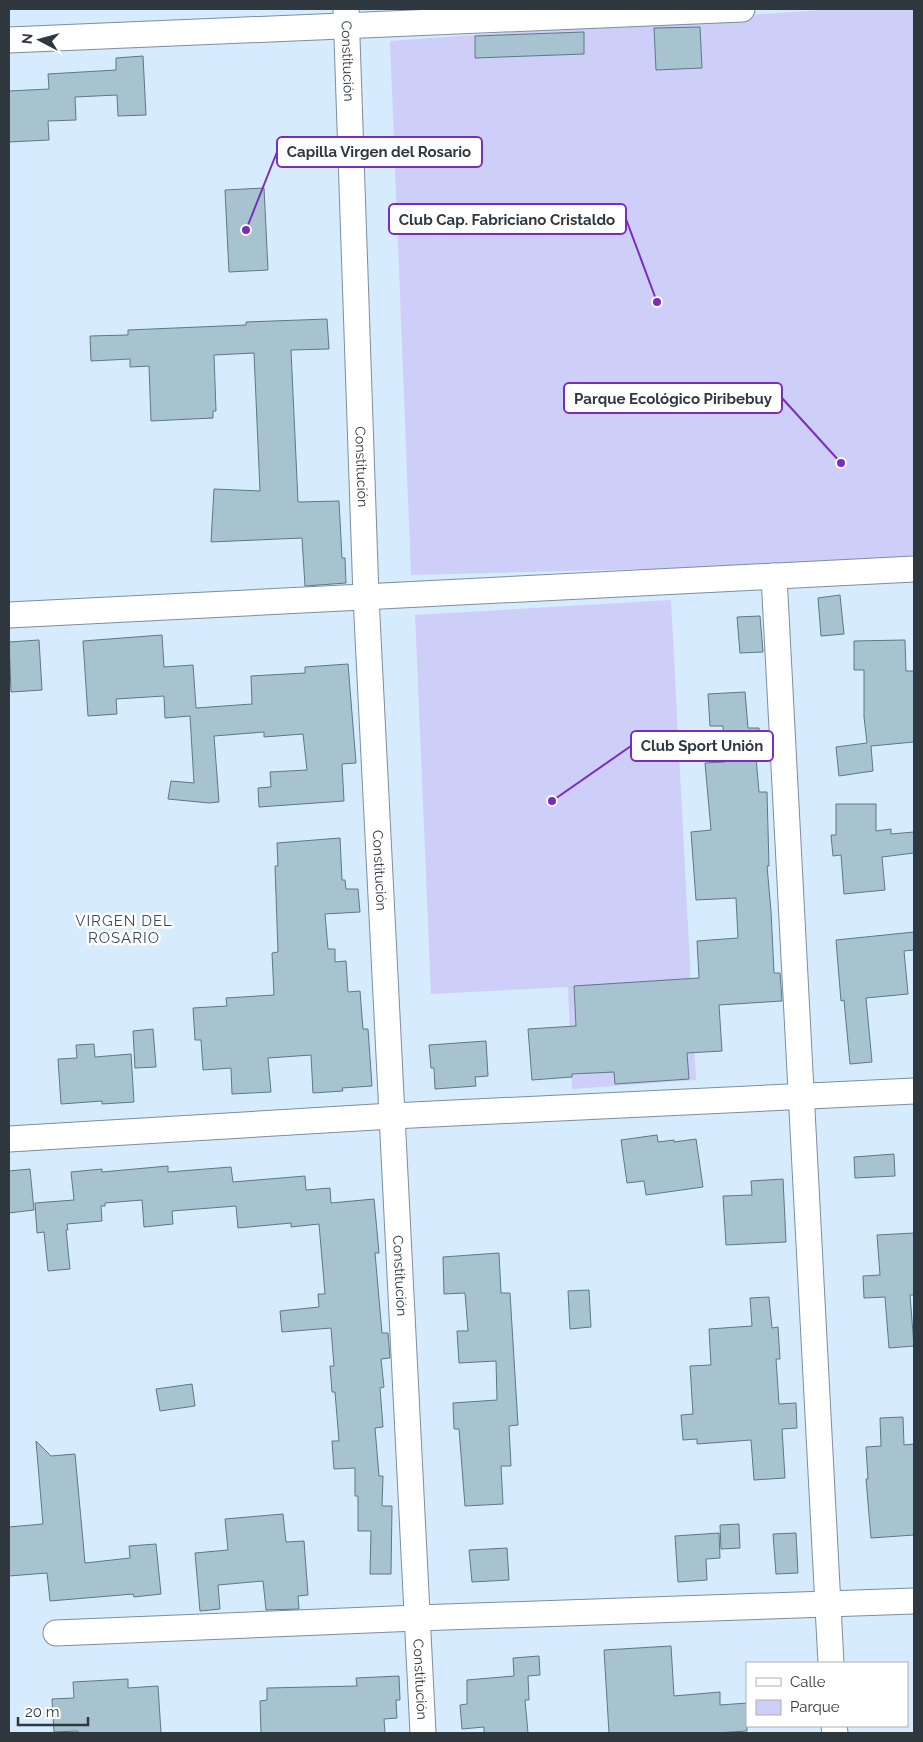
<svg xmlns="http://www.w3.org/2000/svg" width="923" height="1742" font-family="Raleway,sans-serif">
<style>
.green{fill:#cdcff9}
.building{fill:#a8c3d0;stroke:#5e7883}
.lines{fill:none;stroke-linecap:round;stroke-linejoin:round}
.minor-casing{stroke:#7b8ea0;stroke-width:27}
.minor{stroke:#fff;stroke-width:25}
.labels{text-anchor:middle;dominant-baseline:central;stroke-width:5;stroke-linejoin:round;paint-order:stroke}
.street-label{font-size:14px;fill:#2f373f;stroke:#fff}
.neighbourhood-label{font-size:15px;letter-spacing:1px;fill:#3a4c5c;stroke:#fff}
.leader{fill:none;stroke:#7b2cbf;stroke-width:2}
.callout-dot{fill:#7b2cbf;stroke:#fff;stroke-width:2}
.callout{fill:#fff;stroke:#7b2cbf;stroke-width:2}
.callout-label{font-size:15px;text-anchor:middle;font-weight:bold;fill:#2f373f}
</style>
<rect width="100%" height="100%" fill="#d6ebfe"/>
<!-- green -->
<g class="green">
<path d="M 833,9 L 914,9 L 914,562 L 411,575 L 390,41 Z"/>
<path d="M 671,600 L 696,1080 L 572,1089 L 568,987 L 431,994 L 415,615 Z"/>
</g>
<!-- building -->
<g class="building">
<path d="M 700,27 L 702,68 L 656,70 L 654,28 Z"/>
<path d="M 584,32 L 584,54 L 475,58 L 475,36 Z"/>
<path d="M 143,56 L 146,115 L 118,116 L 117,95 L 75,97 L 76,120 L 48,121 L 49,140 L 9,142 L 9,91 L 49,89 L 48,74 L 116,70 L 116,58 Z"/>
<path d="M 264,188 L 268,270 L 229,272 L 225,190 Z"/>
<path d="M 327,319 L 329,349 L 291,350 L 298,502 L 339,501 L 342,558 L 345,558 L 346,583 L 305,586 L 302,538 L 211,542 L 214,489 L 260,491 L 254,353 L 214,355 L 216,411 L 213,411 L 213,418 L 151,421 L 149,366 L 130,367 L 130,359 L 91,361 L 90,336 L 128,335 L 128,330 L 246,325 L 246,322 Z"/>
<path d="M 840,595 L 844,634 L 821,636 L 818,598 Z"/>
<path d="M 760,616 L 763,652 L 740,653 L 737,617 Z"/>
<path d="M 162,635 L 164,667 L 193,665 L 196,708 L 252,704 L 251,676 L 305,673 L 305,667 L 348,664 L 356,763 L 342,764 L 344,801 L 259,807 L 258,788 L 271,787 L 270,772 L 307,770 L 303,734 L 264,737 L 264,732 L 214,736 L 219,802 L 209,803 L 168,799 L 171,781 L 194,783 L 190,716 L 165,718 L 164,696 L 116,699 L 117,714 L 88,716 L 83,641 Z"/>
<path d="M 39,640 L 42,690 L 11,692 L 9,642 Z"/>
<path d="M 905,640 L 906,671 L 914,671 L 914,742 L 871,746 L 873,771 L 839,776 L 836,747 L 867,743 L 864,717 L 864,670 L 854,670 L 854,641 Z"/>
<path d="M 745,692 L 748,728 L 759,728 L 760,757 L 756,757 L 759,792 L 767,792 L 769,866 L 767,866 L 771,911 L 774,973 L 780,973 L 782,1001 L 719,1005 L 722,1051 L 687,1053 L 689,1079 L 615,1084 L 614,1072 L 572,1074 L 572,1077 L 532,1080 L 528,1029 L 576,1026 L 574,986 L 699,978 L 697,941 L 738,938 L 736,898 L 696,900 L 691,832 L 711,830 L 705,763 L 725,762 L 723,726 L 710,726 L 708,694 Z"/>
<path d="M 836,804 L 876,804 L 876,831 L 891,829 L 891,834 L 914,832 L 914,853 L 882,857 L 885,890 L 844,894 L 841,855 L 833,856 L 831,835 L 836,835 Z"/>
<path d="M 340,838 L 342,880 L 345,880 L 346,889 L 358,889 L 360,912 L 325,914 L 328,949 L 335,949 L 335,962 L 346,961 L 348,992 L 360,991 L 363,1029 L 368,1029 L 372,1086 L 342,1088 L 343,1091 L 313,1093 L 311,1055 L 268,1058 L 271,1092 L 232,1094 L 231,1068 L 203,1070 L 201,1040 L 195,1040 L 193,1008 L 227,1006 L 226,998 L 274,995 L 272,953 L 278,952 L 275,866 L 278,866 L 277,843 Z"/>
<path d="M 914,932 L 914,950 L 904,951 L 908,994 L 866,998 L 872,1062 L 850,1064 L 844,1000 L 841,1001 L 836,940 Z"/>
<path d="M 153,1029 L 156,1067 L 135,1068 L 133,1031 Z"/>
<path d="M 486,1041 L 488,1076 L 475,1077 L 476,1086 L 435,1089 L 434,1068 L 431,1068 L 429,1045 Z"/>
<path d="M 94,1044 L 95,1057 L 131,1054 L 134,1102 L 102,1104 L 102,1101 L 61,1104 L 58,1059 L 77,1058 L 76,1045 Z"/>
<path d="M 657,1135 L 658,1142 L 674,1140 L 674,1142 L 696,1139 L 703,1187 L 646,1195 L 644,1181 L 627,1183 L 621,1140 Z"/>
<path d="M 894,1154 L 895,1176 L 855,1178 L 854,1157 Z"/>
<path d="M 168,1166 L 168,1172 L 231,1167 L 233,1182 L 305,1176 L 306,1190 L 330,1188 L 331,1203 L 374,1199 L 379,1253 L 375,1253 L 382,1333 L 388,1333 L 390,1358 L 381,1359 L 384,1387 L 380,1388 L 383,1427 L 375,1428 L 379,1476 L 383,1476 L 382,1506 L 392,1506 L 391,1574 L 370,1574 L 371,1531 L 358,1531 L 358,1496 L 355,1496 L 355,1468 L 334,1469 L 332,1441 L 339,1441 L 335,1392 L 332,1392 L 330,1366 L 334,1366 L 331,1328 L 282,1332 L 280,1311 L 319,1307 L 318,1294 L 325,1294 L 319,1224 L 291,1227 L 291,1223 L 238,1228 L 236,1206 L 172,1211 L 173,1224 L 144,1227 L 142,1200 L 105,1203 L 105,1206 L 101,1206 L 102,1221 L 67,1224 L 68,1230 L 66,1230 L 70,1269 L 48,1271 L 44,1232 L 37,1233 L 35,1203 L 74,1200 L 71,1172 L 102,1169 L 102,1172 Z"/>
<path d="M 30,1169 L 34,1210 L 9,1213 L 9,1171 Z"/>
<path d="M 783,1179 L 786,1242 L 726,1245 L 723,1196 L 752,1195 L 751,1181 Z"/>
<path d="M 914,1233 L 914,1295 L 910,1295 L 914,1346 L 889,1348 L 885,1297 L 864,1298 L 863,1276 L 880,1275 L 877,1235 Z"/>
<path d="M 499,1253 L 501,1293 L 510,1293 L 518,1425 L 509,1426 L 511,1466 L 501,1466 L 503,1504 L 465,1506 L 459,1429 L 454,1429 L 453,1403 L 497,1400 L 496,1361 L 459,1363 L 457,1331 L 468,1331 L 465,1293 L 444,1294 L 443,1257 Z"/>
<path d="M 589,1290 L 591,1327 L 570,1329 L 568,1291 Z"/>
<path d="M 769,1297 L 772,1328 L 778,1327 L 780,1359 L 776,1359 L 779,1404 L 796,1403 L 797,1428 L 782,1429 L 785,1478 L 754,1480 L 751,1440 L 697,1444 L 697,1439 L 683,1440 L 681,1415 L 693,1414 L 690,1366 L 711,1365 L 709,1329 L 752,1326 L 750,1298 Z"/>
<path d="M 192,1384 L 195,1406 L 160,1411 L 156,1389 Z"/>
<path d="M 903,1417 L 904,1445 L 914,1444 L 914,1535 L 871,1538 L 866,1479 L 868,1479 L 866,1447 L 881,1446 L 880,1418 Z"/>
<path d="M 36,1441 L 51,1456 L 75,1454 L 85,1563 L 130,1558 L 129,1546 L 156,1544 L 161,1594 L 134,1597 L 133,1594 L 50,1601 L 47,1573 L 9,1576 L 9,1527 L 43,1524 Z"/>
<path d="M 283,1514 L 286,1542 L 304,1541 L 308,1595 L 298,1596 L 299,1609 L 266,1610 L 263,1581 L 218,1585 L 220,1609 L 200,1611 L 195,1553 L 228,1550 L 225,1519 Z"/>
<path d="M 739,1524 L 740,1548 L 721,1549 L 720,1525 Z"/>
<path d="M 719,1533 L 720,1558 L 706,1559 L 707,1580 L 678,1582 L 675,1536 Z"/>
<path d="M 796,1533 L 798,1573 L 776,1574 L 773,1534 Z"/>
<path d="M 507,1548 L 509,1580 L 472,1582 L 469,1550 Z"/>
<path d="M 671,1646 L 674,1696 L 720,1692 L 720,1705 L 747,1703 L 747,1731 L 715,1733 L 609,1733 L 604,1650 Z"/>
<path d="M 539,1656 L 540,1675 L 528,1676 L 529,1700 L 525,1700 L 528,1733 L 484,1733 L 484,1727 L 462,1729 L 460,1705 L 467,1704 L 467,1680 L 514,1676 L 513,1658 Z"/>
<path d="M 399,1676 L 400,1700 L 396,1700 L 397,1718 L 384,1719 L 385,1733 L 261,1733 L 260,1701 L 267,1700 L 267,1688 L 357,1686 L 356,1678 Z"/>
<path d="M 128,1679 L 128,1688 L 158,1686 L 161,1733 L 78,1733 L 78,1731 L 54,1732 L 52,1699 L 74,1698 L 73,1682 Z"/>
</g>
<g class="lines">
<defs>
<g id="minor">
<path id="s1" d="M 346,9 L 366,597 L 423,1733"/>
<path d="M 9,40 L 742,9"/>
<path d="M 774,576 L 831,1663"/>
<path d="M 9,615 L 914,569"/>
<path d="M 9,1139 L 392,1116 L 914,1091"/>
<path d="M 56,1633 L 417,1618 L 914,1601"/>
<path d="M 834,1726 L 835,1733"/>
</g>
</defs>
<!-- minor casing -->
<use href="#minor" class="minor-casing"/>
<!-- minor -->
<use href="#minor" class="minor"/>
</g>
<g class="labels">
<!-- street labels -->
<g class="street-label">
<text stroke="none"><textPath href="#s1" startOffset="52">Constitución</textPath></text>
<text stroke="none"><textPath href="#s1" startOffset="458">Constitución</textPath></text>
<text stroke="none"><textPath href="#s1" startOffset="862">Constitución</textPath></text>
<text stroke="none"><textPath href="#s1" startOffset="1268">Constitución</textPath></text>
<text stroke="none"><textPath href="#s1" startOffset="1672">Constitución</textPath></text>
</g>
<!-- neighbourhood labels -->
<g class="neighbourhood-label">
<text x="124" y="921">VIRGEN DEL<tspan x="124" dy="17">ROSARIO</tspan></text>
</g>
</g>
<!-- callouts -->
<path class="leader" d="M246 230L277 152M657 302L626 219M841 463L782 398M552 801L631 746"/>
<g class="callout-dot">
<circle cx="246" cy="230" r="5"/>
<circle cx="657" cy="302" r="5"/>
<circle cx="841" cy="463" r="5"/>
<circle cx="552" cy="801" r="5"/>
</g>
<g class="callout">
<rect x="277" y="137" width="205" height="30" rx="5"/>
<rect x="389" y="204" width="237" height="30" rx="5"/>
<rect x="564" y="383" width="218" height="30" rx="5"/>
<rect x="631" y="731" width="142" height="30" rx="5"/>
</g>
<g class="callout-label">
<text x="379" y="157">Capilla Virgen del Rosario</text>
<text x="507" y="225">Club Cap. Fabriciano Cristaldo</text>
<text x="673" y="404">Parque Ecológico Piribebuy</text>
<text x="702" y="751">Club Sport Unión</text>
</g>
<!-- border -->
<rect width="923" height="1742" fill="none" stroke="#2f373f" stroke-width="20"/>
<!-- legend -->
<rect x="746" y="1662" width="162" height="65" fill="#ffffff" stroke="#acafb2"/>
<rect x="756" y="1678" width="25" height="8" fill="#ffffff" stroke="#acafb2"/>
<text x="790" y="1687" font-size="15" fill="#2f373f">Calle</text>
<rect x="756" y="1700" width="25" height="15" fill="#cdcff9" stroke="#acafb2"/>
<text x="790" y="1712" font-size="15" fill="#2f373f">Parque</text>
<!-- north arrow -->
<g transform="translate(40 40) rotate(276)" stroke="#ffffff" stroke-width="4" paint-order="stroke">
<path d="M0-4L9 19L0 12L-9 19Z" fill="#2f373f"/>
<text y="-8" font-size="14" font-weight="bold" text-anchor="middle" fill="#2f373f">N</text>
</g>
<!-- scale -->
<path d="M18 1717v8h70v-8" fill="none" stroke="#2f373f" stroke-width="2.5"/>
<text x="25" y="1717" font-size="15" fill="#2f373f" stroke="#ffffff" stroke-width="4" paint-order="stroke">20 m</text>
</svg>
